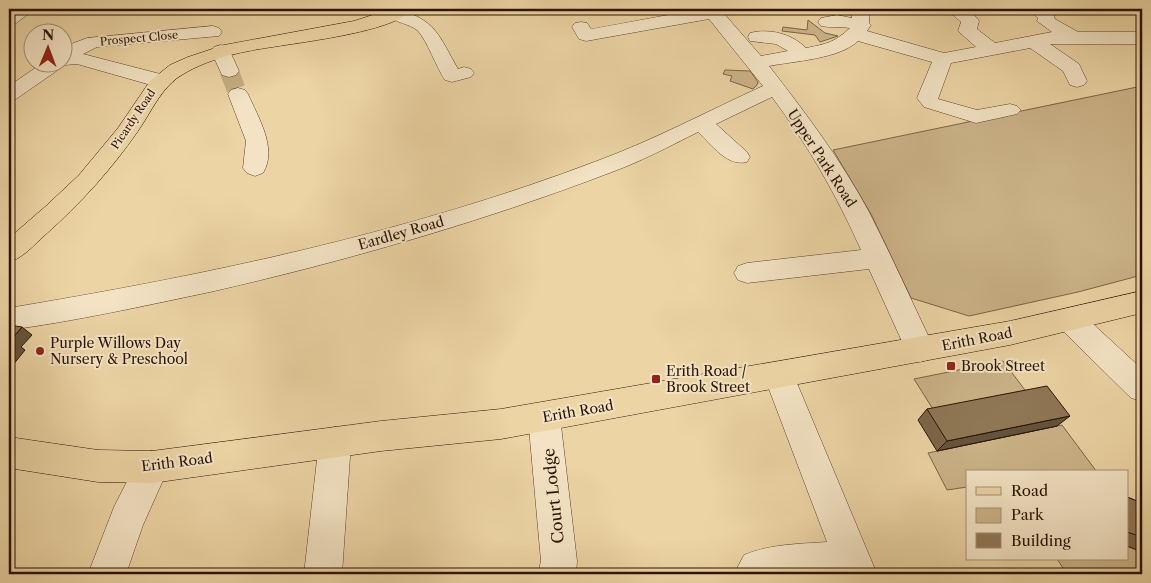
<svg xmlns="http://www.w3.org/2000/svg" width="1151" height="583" font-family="'Libre Caslon Text',serif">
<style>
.green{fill:#cbb388;stroke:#7b6344}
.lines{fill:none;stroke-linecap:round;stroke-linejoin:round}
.minor-tunnel{stroke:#c5ad83;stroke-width:19;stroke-dasharray:19 10;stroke-linecap:butt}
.minor-casing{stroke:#5b4329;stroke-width:1}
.major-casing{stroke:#2b1300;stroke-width:1}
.minor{fill:#f3e3c4;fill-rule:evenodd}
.major{fill:#ecd4a4;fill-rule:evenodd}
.wall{fill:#7b6649;stroke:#2b1300}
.shaded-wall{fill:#64533c;stroke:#2b1300}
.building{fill:#8f7755;stroke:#2b1300}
.poi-dot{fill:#8f2418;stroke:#f3e3c4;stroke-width:2}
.labels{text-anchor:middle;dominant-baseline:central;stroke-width:4;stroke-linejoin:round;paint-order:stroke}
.far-street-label{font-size:11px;fill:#2b1300;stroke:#f3e3c4}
.street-label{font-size:14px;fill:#2b1300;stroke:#f3e3c4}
.poi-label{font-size:14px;fill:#2b1300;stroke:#f3e3c4;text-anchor:start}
.near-street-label{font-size:16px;fill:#2b1300;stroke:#f3e3c4}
</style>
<rect width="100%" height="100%" fill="#ecd4a4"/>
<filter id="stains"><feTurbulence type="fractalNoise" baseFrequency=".004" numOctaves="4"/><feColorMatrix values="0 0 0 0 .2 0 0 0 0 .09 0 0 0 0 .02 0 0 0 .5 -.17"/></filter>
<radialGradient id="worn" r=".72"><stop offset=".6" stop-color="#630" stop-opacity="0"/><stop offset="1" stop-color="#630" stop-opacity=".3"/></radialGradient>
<!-- green -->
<g class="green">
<path d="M 808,20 L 825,33 L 838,36 L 820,42 L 815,35 L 782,31 L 783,27 L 807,30 Z"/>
<path d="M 725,70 L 750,71 L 758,82 L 757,85 L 753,89 L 730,81 L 732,76 L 723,74 Z"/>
<path d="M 1142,86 L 1142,275 L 1078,292 L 969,316 L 911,298 L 871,214 L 833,150 Z"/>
<path d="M 1003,361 L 1028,394 L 936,414 L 914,379 Z"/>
<path d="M 1062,425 L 1097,472 L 967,472 L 967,487 L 947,490 L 928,453 Z"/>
<path d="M 1127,546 L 1142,552 L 1142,574 L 1067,574 L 1057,559 L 1127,559 Z"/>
</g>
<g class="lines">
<!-- minor-tunnel -->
<path class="minor-tunnel" d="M 229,71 L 238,94"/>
<defs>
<g id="minor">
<path d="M 14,9 L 35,9 L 15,24 L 9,25 L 9,12 Z"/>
<path d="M 396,9 C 436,19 439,36 458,69 L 464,67 L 471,69 L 474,73 L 471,77 L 452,82 L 445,80 C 436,67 428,42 418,31 C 410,23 393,23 387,14 L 390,10 Z"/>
<path d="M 701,9 L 720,9 L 761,56 L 788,51 L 776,44 L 750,41 L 748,37 L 750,33 C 770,28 792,34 806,48 C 827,44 835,42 850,28 C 839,26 830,28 821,26 L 818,22 L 821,18 L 837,15 L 852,18 L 852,9 L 870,9 L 869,23 L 871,25 L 867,31 L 944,53 L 976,47 L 958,31 L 961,22 L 952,14 L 955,10 C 965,8 973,12 979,21 L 977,29 L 995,43 L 1052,32 L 1037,21 L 1038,18 L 1030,11 L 1032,9 L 1048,9 L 1053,12 L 1055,19 L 1078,32 L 1142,32 L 1142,44 L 1050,44 L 1079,64 L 1087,81 L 1084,85 L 1077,87 L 1070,85 L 1063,71 L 1030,48 L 951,63 L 938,99 L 977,110 L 1010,104 L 1017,106 L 1021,110 L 1017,114 L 976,123 L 924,107 L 917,98 L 932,62 L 858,41 C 839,59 795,61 769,66 C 805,112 841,160 869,212 C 892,257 913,304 935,350 L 930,359 L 920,362 L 910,359 L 869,269 L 747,283 L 738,280 L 734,273 L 738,266 L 747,263 L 861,250 C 837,196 808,145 772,97 L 716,124 L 747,152 L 750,157 L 747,162 C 727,167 712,145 698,132 C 670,146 642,161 612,172 C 481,222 346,261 210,292 C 143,306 76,321 9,330 L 9,308 C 208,275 408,233 597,161 C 654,140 708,111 763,86 L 709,19 L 586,41 L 579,39 L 572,27 L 575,23 L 581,22 L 587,23 L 591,29 Z"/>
<path d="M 213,26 L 219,28 L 222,32 L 219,36 L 97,47 L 83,54 L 168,76 L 171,80 L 168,84 L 151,85 L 77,64 L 65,65 L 16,99 L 9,101 L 9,86 L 44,62 L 62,62 L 62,54 L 71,44 L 87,38 Z"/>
<path d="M 221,45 L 228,47 L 239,71 L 236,75 L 229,77 L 222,75 L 211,51 L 214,47 Z"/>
<path d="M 238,88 L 245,90 L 248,94 C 258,117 278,149 263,173 L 255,176 L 247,173 L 243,168 L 246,141 L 228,94 L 231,90 Z"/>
<path d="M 1070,309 L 1080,312 L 1142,369 L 1142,401 L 1131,398 L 1060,328 L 1056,320 L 1060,312 Z"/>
<path d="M 779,363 L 790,367 L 794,376 L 877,574 L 734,574 L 744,555 C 770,544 799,544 827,542 L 764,376 L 768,367 Z"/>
<path d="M 544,403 L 555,407 L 560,417 L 577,561 L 576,574 L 538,574 L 541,561 L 528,417 L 533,407 Z"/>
<path d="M 335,427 L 347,431 L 351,442 L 342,574 L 304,574 L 319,442 L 323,431 Z"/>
<path d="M 152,451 L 164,456 L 169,467 L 143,525 L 126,574 L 88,574 L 114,507 L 140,456 Z"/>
</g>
<g id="major">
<path d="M 391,9 L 412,9 C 395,34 281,44 249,51 C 227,55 204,62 185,73 C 162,85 152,111 138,131 C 111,170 80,204 45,235 C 34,245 23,258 9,262 L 9,238 L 46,206 L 79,175 L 118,128 L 150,81 L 170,65 L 188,57 L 224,45 L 354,21 Z"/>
<path d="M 1142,291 L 1142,313 L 1010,345 L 501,439 L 381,451 L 152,483 L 98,482 L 9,468 L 9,437 L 98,450 L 152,451 L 381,421 L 501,409 L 1010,321 Z"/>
</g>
</defs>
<!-- minor casing -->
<use href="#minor" class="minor-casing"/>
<!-- major casing -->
<use href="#major" class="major-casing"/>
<!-- minor -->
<use href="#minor" class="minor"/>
<!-- major -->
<use href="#major" class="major"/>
</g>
<!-- wall -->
<g class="wall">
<path d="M 927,409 L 1057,426 L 937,451 L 918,420 Z"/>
<path d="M 1127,497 L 1142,503 L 1142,552 L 1127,546 Z"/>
</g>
<!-- shaded-wall -->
<g class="shaded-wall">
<path d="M 22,327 L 32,335 L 21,347 L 25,350 L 9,370 L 9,350 L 10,341 Z"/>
<path d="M 1070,416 L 1057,426 L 937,451 L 947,441 Z"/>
</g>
<!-- building -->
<g class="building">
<path d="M 9,325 L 22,327 L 10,341 L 15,342 L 9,350 Z"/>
<path d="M 1047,386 L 1070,416 L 947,441 L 927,409 Z"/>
<path d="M 1127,497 L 1142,503 L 1142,537 L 1127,532 Z"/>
</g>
<!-- markers -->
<g class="poi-dot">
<circle cx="40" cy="351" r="5"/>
<rect x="946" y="361" width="10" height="10" rx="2.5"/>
<rect x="651" y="374" width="10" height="10" rx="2.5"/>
</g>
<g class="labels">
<!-- far-street labels -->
<g class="far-street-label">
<text transform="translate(139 38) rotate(-5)">Prospect Close</text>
<text transform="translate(133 119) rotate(-56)">Picardy Road</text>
</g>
<!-- street labels -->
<g class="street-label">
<text transform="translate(822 158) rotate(57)">Upper Park Road</text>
<text transform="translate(401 233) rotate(-16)">Eardley Road</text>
<text transform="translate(977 339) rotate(-11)">Erith Road</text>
<text transform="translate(578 411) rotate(-10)">Erith Road</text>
<text transform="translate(177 462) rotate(-7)">Erith Road</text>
</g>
<!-- poi labels -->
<g class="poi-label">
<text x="50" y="343">Purple Willows Day<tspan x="50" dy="16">Nursery &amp; Preschool</tspan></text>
<text x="961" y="366">Brook Street</text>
<text x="666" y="371">Erith Road /<tspan x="666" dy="16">Brook Street</tspan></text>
</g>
<!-- near-street labels -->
<g class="near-street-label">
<text transform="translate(553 496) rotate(-96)">Court Lodge</text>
</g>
</g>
<!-- margin -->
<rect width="1151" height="583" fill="none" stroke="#ecd4a4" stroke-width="30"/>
<rect x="10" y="10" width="1131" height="563" fill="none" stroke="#2b1300" stroke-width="2.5"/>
<rect x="15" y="15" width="1121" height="553" fill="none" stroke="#2b1300"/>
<!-- legend -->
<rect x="966" y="470" width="162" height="90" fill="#f3e3c4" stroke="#a39076"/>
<rect x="976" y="487" width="25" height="8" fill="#ecd4a4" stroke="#a39076"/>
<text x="1011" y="496" font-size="15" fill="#2b1300">Road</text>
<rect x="976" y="508" width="25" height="15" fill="#cbb388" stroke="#a39076"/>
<text x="1011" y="520" font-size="15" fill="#2b1300">Park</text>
<rect x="976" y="533" width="25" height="15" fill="#8f7755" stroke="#a39076"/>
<text x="1011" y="546" font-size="15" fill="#2b1300">Building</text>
<!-- north arrow -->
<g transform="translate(48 48) rotate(1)"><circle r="24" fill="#f3e3c4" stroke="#a39076"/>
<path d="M0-4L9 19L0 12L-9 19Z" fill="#8f2418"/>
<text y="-8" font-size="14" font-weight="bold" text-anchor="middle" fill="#2b1300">N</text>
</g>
<rect width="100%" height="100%" filter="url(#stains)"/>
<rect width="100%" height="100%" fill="url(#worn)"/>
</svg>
